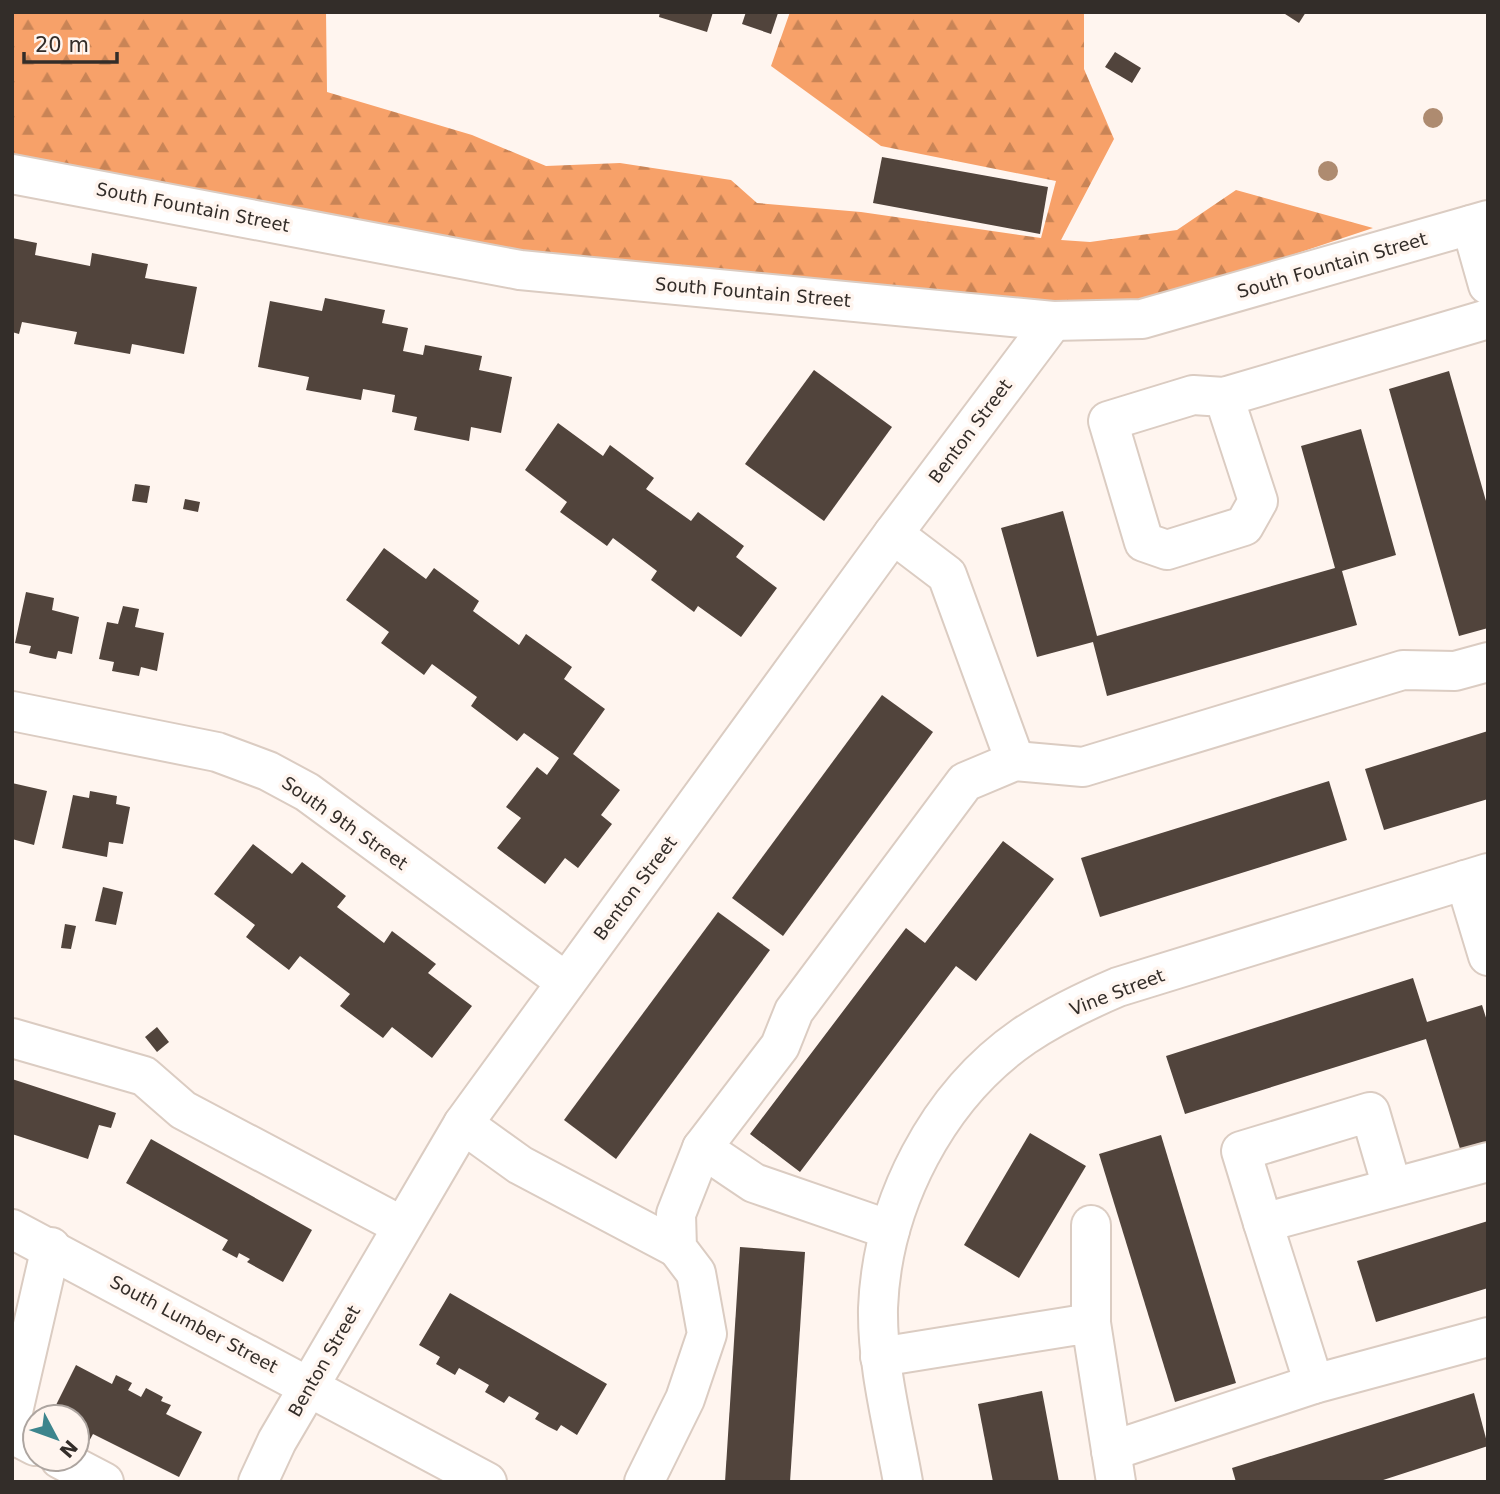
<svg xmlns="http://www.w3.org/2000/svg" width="1500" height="1494" font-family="'DejaVu Sans',sans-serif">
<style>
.forest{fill:url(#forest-firs)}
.building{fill:#51443c}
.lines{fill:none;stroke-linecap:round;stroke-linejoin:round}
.minor-casing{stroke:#dbccc2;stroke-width:42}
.minor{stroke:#fff;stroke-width:38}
.tree{fill:#ae8b70}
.labels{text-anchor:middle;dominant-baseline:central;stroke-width:7;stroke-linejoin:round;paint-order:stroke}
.street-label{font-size:18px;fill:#332d29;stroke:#fff5ef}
</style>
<defs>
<pattern id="forest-firs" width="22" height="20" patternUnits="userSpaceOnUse" patternTransform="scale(1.75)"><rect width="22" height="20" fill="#f7a169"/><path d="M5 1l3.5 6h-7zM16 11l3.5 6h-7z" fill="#c98456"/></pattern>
</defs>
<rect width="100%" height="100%" fill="#fff5ef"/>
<!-- forest -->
<path class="forest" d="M 12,12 L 326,12 L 327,92 L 472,135 L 546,166 L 620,163 L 731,180 L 757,203 L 861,212 L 1041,238 L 1056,181 L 881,146 L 771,66 L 790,12 L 1084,12 L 1084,69 L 1114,139 L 1061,240 L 1090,242 L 1177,230 L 1236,190 L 1373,228 L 1187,290 L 1137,303 L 1039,301 L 808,281 L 512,249 L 12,154 Z"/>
<!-- building -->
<g class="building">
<path d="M 660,12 L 713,12 L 707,32 L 659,17 Z"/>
<path d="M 746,12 L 778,13 L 771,34 L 742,24 Z"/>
<path d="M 1282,12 L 1306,12 L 1299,23 Z"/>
<path d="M 1115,52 L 1141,68 L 1132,83 L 1105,67 Z"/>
<path d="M 882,157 L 1048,187 L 1040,234 L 873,203 Z"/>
<path d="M 12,238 L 37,243 L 35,255 L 90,266 L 92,253 L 148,264 L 145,278 L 197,287 L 184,354 L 132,344 L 130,354 L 74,344 L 77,332 L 22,322 L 19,334 L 12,332 Z"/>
<path d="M 325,298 L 385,310 L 382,323 L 408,328 L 403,351 L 423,355 L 425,345 L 482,356 L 479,370 L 512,377 L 501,433 L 471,427 L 469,441 L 414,430 L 417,417 L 392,412 L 395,395 L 363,389 L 361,400 L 306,390 L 309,377 L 258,367 L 270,301 L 322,311 Z"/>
<path d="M 814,370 L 892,427 L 824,521 L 745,464 Z"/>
<path d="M 1449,371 L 1488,508 L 1488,628 L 1459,636 L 1389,389 Z"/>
<path d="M 558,423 L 603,456 L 610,445 L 654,478 L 646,489 L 691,521 L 698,512 L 744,546 L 736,557 L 777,588 L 741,637 L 698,606 L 694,612 L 651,580 L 657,571 L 613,538 L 607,546 L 560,512 L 567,502 L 525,470 Z"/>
<path d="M 1361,429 L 1396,555 L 1342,571 L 1357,625 L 1107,696 L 1093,642 L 1037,657 L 1001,528 L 1063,511 L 1097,636 L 1335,568 L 1301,446 Z"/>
<path d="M 135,484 L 150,486 L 147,503 L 132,501 Z"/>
<path d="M 185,499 L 200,502 L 198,512 L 183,509 Z"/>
<path d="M 384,548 L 426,579 L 434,568 L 479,601 L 473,611 L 519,645 L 526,634 L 572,667 L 564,679 L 605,709 L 573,754 L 620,790 L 601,815 L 612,824 L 578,868 L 565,858 L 545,884 L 497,848 L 521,818 L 506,807 L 537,767 L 547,775 L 559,758 L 524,733 L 517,741 L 471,706 L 477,697 L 432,664 L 424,675 L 381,643 L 389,632 L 346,600 Z"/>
<path d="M 26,592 L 54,598 L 52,610 L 79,617 L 72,654 L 58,651 L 56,659 L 45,657 L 29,653 L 31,646 L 15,643 Z"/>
<path d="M 123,606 L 139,609 L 135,627 L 164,633 L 157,671 L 141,667 L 139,676 L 112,671 L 114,662 L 99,659 L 107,622 L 118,624 Z"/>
<path d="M 882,695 L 933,732 L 783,936 L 732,898 Z"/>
<path d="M 1488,731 L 1488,799 L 1384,830 L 1365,769 Z"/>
<path d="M 1329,781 L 1347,840 L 1100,917 L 1081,858 Z"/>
<path d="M 12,783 L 47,791 L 34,845 L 12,839 Z"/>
<path d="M 90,791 L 117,796 L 116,804 L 130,807 L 123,844 L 109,842 L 107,857 L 62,848 L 73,795 L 89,798 Z"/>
<path d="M 1003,841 L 1054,879 L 976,981 L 956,966 L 800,1172 L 750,1134 L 906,928 L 925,943 Z"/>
<path d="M 253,844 L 292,874 L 302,862 L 346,896 L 337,907 L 384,943 L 392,931 L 436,964 L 428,973 L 472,1006 L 432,1058 L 392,1027 L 383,1038 L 340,1006 L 350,994 L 300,956 L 289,970 L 246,937 L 255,925 L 214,894 Z"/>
<path d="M 103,887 L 123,892 L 116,925 L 95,921 Z"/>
<path d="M 718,912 L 770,950 L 616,1159 L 564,1120 Z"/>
<path d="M 65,924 L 76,926 L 71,949 L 61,948 Z"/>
<path d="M 1413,978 L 1427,1022 L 1482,1005 L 1488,1024 L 1488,1144 L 1461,1152 L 1426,1039 L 1185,1114 L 1166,1056 Z"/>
<path d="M 157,1027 L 169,1042 L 157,1052 L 145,1037 Z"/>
<path d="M 12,1079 L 116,1113 L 111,1128 L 99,1125 L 88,1159 L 12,1134 Z"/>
<path d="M 1030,1133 L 1086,1166 L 1019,1278 L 964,1245 Z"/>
<path d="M 1161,1135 L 1236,1383 L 1175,1402 L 1099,1154 Z"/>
<path d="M 151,1139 L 312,1230 L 283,1282 L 247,1262 L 250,1259 L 239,1253 L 237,1258 L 222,1250 L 228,1240 L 126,1183 Z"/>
<path d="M 1488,1221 L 1488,1288 L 1376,1322 L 1357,1261 Z"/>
<path d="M 740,1247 L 805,1252 L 790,1482 L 725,1482 Z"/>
<path d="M 450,1293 L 607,1384 L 577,1435 L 561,1425 L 557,1431 L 549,1427 L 535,1419 L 539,1413 L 509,1396 L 504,1403 L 485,1392 L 489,1385 L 459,1368 L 455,1375 L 436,1364 L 440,1357 L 419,1345 Z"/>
<path d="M 76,1365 L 112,1384 L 116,1375 L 132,1383 L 128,1390 L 141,1397 L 146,1388 L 163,1397 L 161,1401 L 171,1405 L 166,1414 L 202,1432 L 179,1477 L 93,1434 L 82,1454 L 77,1451 L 77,1417 L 50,1417 Z"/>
<path d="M 1042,1391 L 1059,1482 L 993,1482 L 978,1404 Z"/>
<path d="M 1474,1393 L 1488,1446 L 1377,1482 L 1236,1482 L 1232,1468 Z"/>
</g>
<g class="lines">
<defs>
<g id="minor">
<path d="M 12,174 L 520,270 L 1053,321 L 1142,319 L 1488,220"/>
<path d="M 1471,225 L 1488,285"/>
<path d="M 1224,397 L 1258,501 L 1244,526 L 1167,550 L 1144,542 L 1108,421 L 1193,395 L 1224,397 L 1488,319"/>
<path d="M 893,534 L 947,575 L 1015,761"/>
<path d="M 12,711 L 217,752 L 268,771 L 307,792 L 566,982"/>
<path d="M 1465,880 L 1488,956"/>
<path d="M 12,1038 L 144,1076 L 183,1110 L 402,1226"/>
<path d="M 463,1124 L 520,1165 L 677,1248"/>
<path d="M 702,1148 L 754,1183 L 890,1230"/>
<path d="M 1263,1223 L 1241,1151 L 1370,1112 L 1392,1187"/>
<path d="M 12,1229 L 487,1482"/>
<path d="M 1091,1323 L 1091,1225"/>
<path d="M 880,1357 L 1091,1323 L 1116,1482"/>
<path d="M 1314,1384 L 1263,1223 L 1488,1162"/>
<path d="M 12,1416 L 51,1247"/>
<path d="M 12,1434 L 35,1446"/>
<path d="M 1111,1451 L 1314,1384 L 1488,1337"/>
<path d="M 60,1459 L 104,1482"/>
<path d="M 258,1482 L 277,1441 L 463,1124 L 893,534 L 1053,321"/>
<path d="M 644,1482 L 685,1399 L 707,1334 L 696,1273 L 677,1248 L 676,1214 L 702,1148 L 780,1046 L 794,1011 L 965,782 L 1015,761 L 1083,767 L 1403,670 L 1455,671 L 1488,662"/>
<path d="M 903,1482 C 893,1425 877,1366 878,1308 C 882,1204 937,1096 1024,1036 C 1054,1016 1085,1001 1118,987 L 1488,873"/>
</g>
</defs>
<!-- minor casing -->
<use href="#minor" class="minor-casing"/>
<!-- minor -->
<use href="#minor" class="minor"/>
</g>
<!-- trees -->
<g class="tree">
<circle cx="1433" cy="118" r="10"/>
<circle cx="1328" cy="171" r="10"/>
</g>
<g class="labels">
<!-- street labels -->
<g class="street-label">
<text transform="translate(193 207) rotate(11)">South Fountain Street</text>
<text transform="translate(1332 265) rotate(-16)">South Fountain Street</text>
<text transform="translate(753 292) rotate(5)">South Fountain Street</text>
<text transform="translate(970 431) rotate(-53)">Benton Street</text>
<text transform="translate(345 823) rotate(35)">South 9th Street</text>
<text transform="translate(635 888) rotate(-53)">Benton Street</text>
<text transform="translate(1117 992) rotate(-21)">Vine Street</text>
<text transform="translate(194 1324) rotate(28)">South Lumber Street</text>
<text transform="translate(324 1361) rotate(-60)">Benton Street</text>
</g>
</g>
<!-- border -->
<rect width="1500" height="1494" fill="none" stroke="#332d29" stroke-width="28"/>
<!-- north arrow -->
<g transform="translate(56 1438) rotate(131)"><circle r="33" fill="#fff5ef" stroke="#ada5a0" stroke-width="2"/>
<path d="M0-5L12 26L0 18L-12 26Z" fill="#3d858d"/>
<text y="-10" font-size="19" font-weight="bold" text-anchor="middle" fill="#332d29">N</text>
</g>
<!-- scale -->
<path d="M24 52v10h93v-10" fill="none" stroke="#332d29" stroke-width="3.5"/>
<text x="35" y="52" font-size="21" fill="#332d29" stroke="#fff5ef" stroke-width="5" paint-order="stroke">20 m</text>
</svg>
